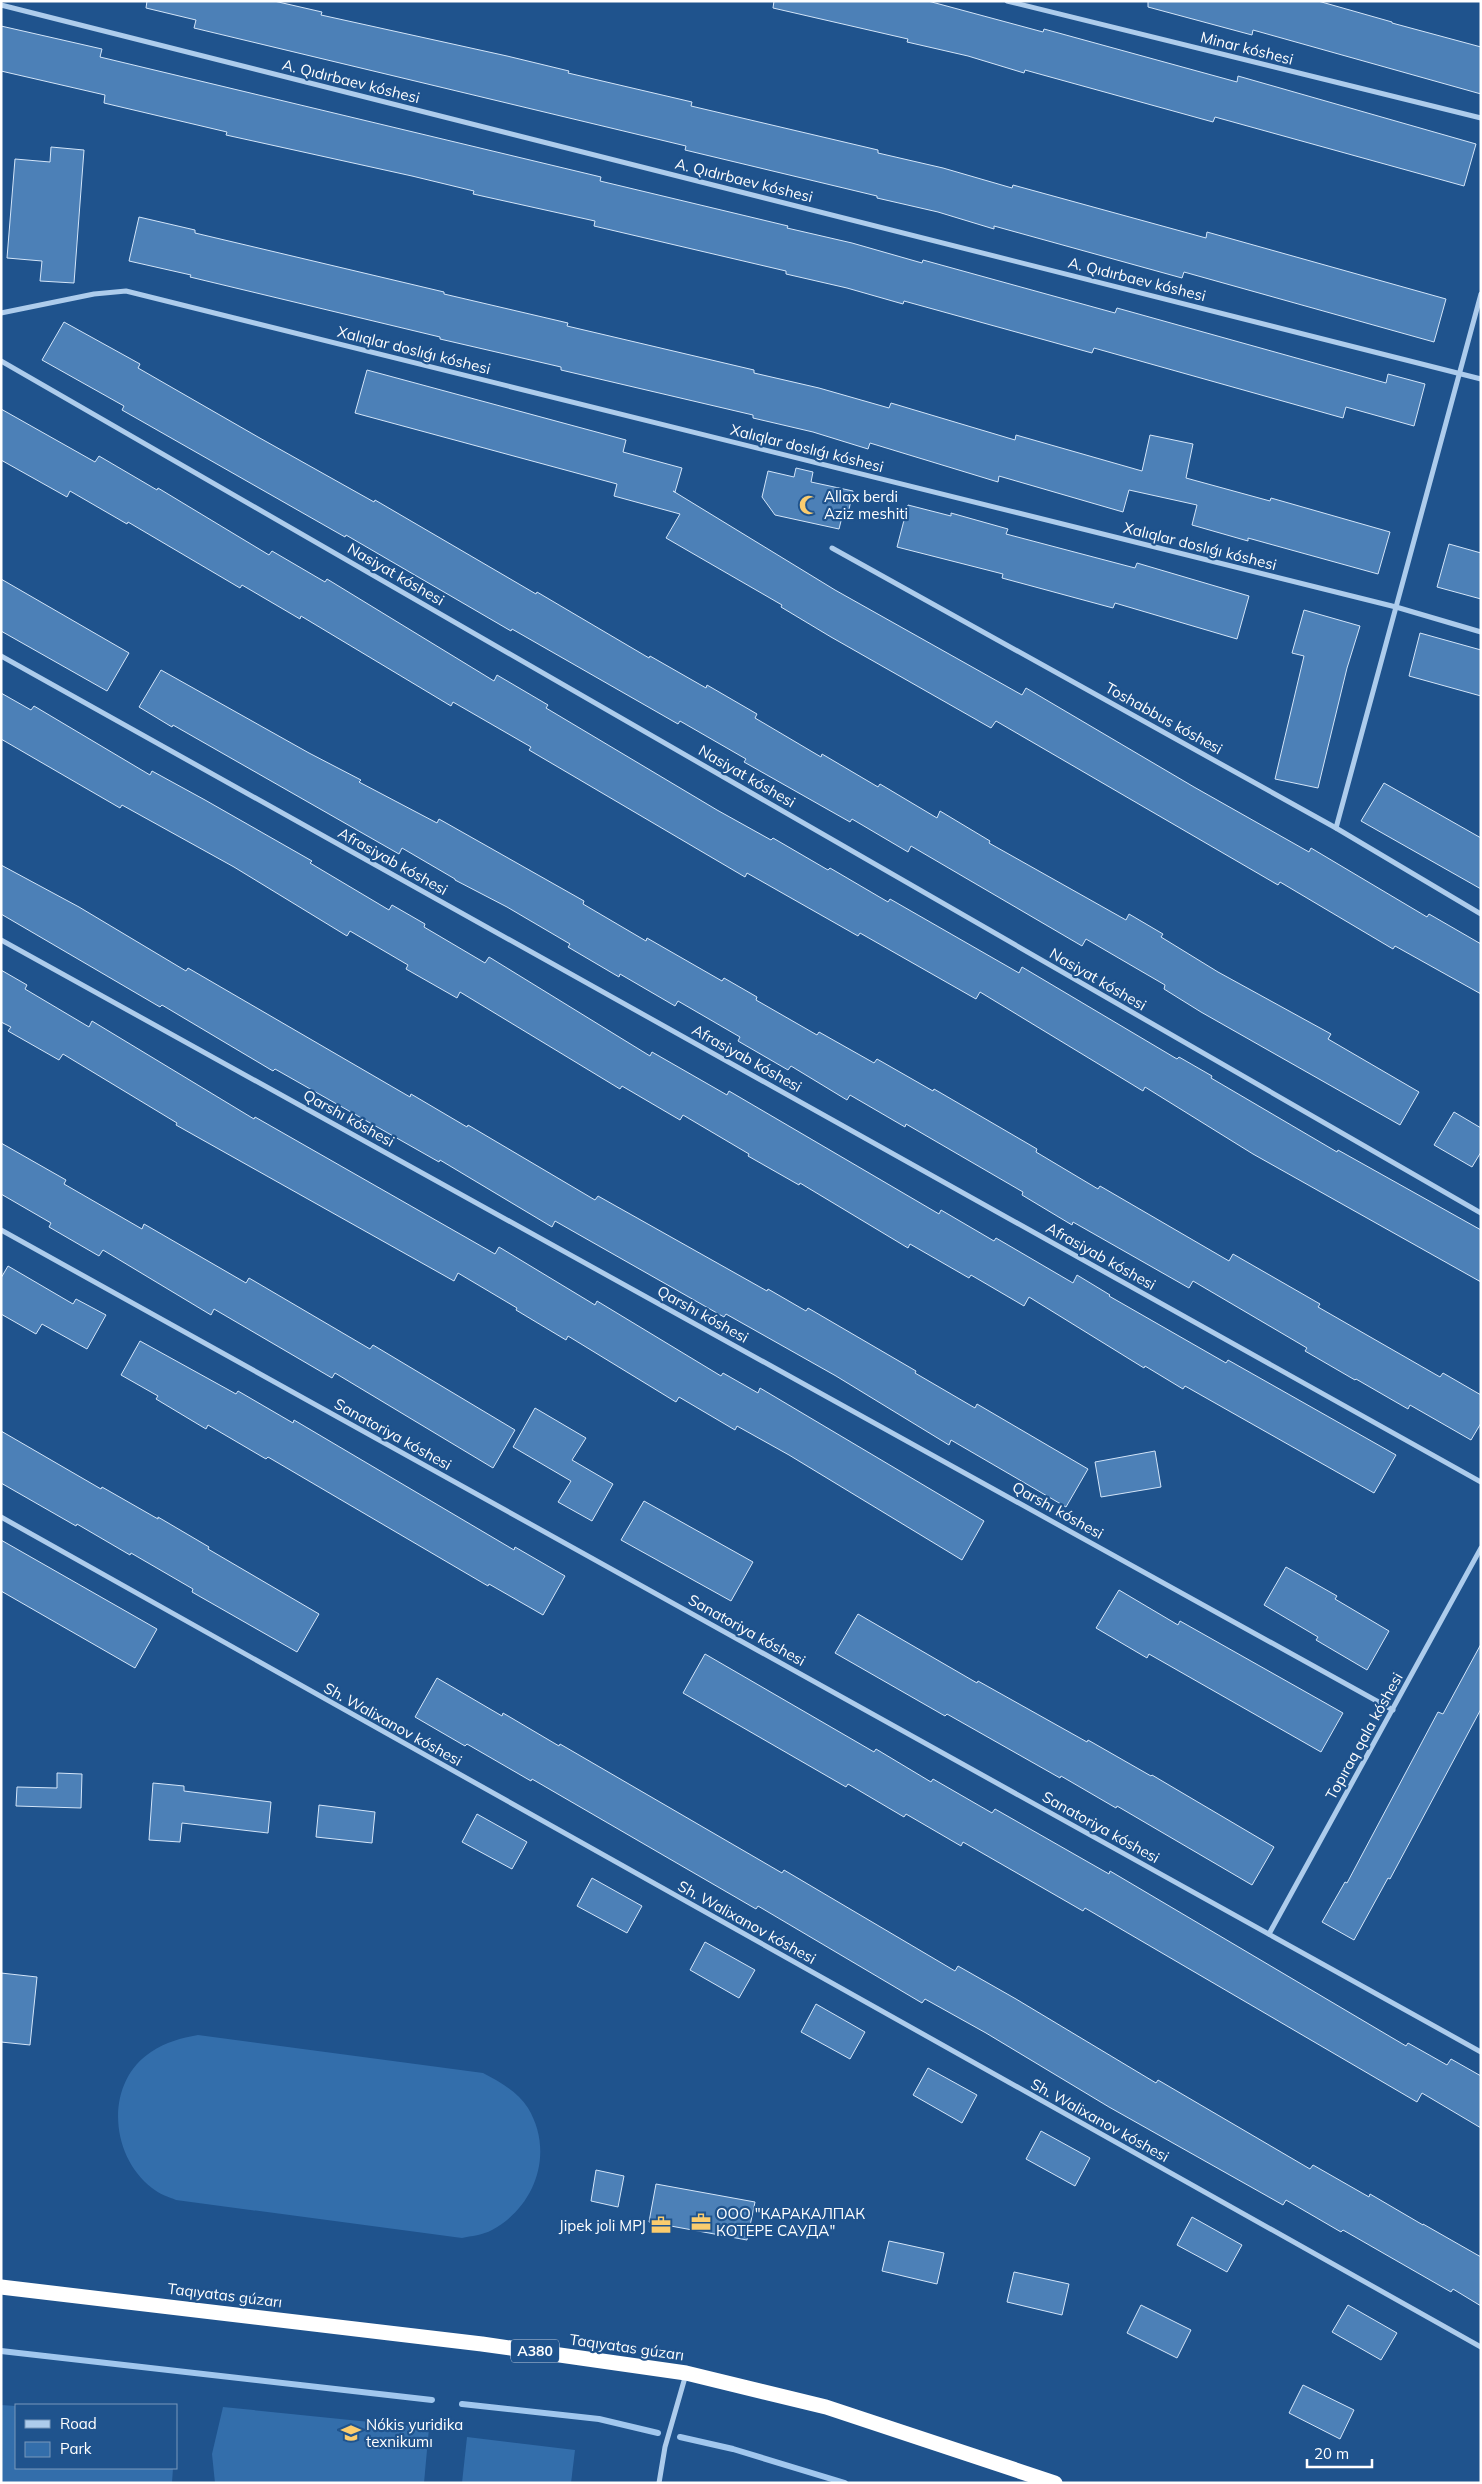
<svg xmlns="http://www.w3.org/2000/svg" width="1482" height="2484" font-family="Mulish,sans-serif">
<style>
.green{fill:#336eab}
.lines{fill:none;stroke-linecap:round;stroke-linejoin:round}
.stream{stroke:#a1c7ee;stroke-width:6}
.building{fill:#4c80b7;stroke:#d3e5f9}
.street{stroke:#adccec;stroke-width:5}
.highway{stroke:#fff;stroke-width:15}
.labels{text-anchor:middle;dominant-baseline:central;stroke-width:4.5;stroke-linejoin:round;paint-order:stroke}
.shield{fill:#1f538d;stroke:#bccbdd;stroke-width:1}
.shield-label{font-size:14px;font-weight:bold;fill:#fff}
.street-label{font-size:15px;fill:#fff;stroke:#1f538d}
.poi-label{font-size:15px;fill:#fff;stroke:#1f538d;text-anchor:start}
</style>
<rect width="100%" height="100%" fill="#1f538d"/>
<!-- green -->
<g class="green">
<path d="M 198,2035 L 483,2073 C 500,2082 517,2091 528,2108 C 555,2153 535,2207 492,2230 C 483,2235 471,2236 462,2238 L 176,2200 C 169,2197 159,2194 152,2188 C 110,2156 104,2083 151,2052 C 166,2042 181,2038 198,2035 Z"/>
<path d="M 1,2405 L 16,2406 L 16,2468 L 173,2468 L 172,2483 L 1,2483 Z"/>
<path d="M 223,2407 L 429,2428 L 424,2483 L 215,2483 L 212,2454 Z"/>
<path d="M 467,2437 L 575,2450 L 571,2483 L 462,2483 Z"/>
</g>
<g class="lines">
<!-- stream -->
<g class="stream">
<path d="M 1,2351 L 432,2400"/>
<path d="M 462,2404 L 599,2419 L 658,2433"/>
<path d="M 680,2437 L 733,2449 L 845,2483"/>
</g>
</g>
<!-- building -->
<g class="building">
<path d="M 147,1 L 274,1 L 322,12 L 321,15 L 507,56 L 569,71 L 568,73 L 692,102 L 691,106 L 878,150 L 878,153 L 943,168 L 1012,188 L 1013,185 L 1206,238 L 1207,232 L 1446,299 L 1434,342 L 1184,272 L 1182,278 L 994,226 L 994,229 L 938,212 L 877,198 L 877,196 L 685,150 L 686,146 L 194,28 L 196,20 L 146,8 Z"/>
<path d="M 774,1 L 928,1 L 1043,32 L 1044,29 L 1237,82 L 1238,76 L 1476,144 L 1464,186 L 1215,117 L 1213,122 L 1025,70 L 1024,73 L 968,56 L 907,42 L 908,39 L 773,8 Z"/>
<path d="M 1148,1 L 1318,1 L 1392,22 L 1392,23 L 1481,47 L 1481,94 L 1253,30 L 1252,35 L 1148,7 Z"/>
<path d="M 1,26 L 102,49 L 100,57 L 601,177 L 600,181 L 788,226 L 787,228 L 852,243 L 922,263 L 923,260 L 1115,313 L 1117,308 L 1386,383 L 1388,374 L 1425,384 L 1414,426 L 1346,407 L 1343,418 L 1094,348 L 1092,353 L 904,301 L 903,304 L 847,288 L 786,274 L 786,271 L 594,226 L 595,221 L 473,194 L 474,191 L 412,176 L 226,135 L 227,132 L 104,103 L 105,95 L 1,71 Z"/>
<path d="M 51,147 L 84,150 L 74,283 L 40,281 L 42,261 L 7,258 L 15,159 L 50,162 Z"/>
<path d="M 139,217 L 195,230 L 195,233 L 444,292 L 444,294 L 568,323 L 567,326 L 754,370 L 754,373 L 819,388 L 889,408 L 891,403 L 1015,440 L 1016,435 L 1142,471 L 1150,435 L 1193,444 L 1186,478 L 1270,501 L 1271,498 L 1390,532 L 1378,574 L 1248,538 L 1248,541 L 1192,525 L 1197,505 L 1129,490 L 1123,512 L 999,476 L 998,482 L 870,443 L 868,449 L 813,432 L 753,418 L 753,415 L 561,370 L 561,367 L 440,339 L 440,337 L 190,277 L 191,275 L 129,261 Z"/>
<path d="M 64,322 L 140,364 L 138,368 L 258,437 L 374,502 L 375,500 L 536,594 L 537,592 L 649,658 L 650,656 L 706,688 L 707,685 L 757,714 L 755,718 L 821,757 L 822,754 L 878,787 L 880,784 L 937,818 L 940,811 L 990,841 L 989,843 L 1126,920 L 1129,914 L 1163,934 L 1161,937 L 1218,972 L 1331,1034 L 1328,1039 L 1419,1092 L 1400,1125 L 1201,1012 L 1164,989 L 1165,985 L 1086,939 L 1082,946 L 911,846 L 908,852 L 852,819 L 850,822 L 744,762 L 746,759 L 680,721 L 678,724 L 512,629 L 511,631 L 346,535 L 345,537 L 122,410 L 124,406 L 42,360 Z"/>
<path d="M 367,370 L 626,440 L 623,452 L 682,468 L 675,492 L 673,491 L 835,590 L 1022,695 L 1026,688 L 1194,787 L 1309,852 L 1311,848 L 1427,917 L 1429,914 L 1481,944 L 1481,994 L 1395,946 L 1393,949 L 1280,882 L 1278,885 L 996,721 L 991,728 L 831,637 L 781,607 L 782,605 L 666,538 L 680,514 L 614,496 L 617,484 L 355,413 Z"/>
<path d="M 1,409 L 95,462 L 99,456 L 157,490 L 158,488 L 269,555 L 272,551 L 325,582 L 327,579 L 494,681 L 497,675 L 548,705 L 546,708 L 717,810 L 771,840 L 773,838 L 828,870 L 830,868 L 888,902 L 890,899 L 1019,973 L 1022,967 L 1177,1059 L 1179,1057 L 1212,1076 L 1211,1078 L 1337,1152 L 1338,1150 L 1481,1230 L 1481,1282 L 1253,1154 L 1145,1087 L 1143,1091 L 980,992 L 976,999 L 860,933 L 858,936 L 747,873 L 745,877 L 529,750 L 531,747 L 453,702 L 451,706 L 301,616 L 300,619 L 242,585 L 240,588 L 128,522 L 127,524 L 70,491 L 67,497 L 1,460 Z"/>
<path d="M 796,468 L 813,472 L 811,482 L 853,491 L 848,514 L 843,513 L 839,529 L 775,515 L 762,497 L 768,471 L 794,477 Z"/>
<path d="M 908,505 L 951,516 L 951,513 L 1008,529 L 1006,534 L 1135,568 L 1137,563 L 1249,596 L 1237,639 L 1115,603 L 1113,608 L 1002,578 L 1003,574 L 897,547 Z"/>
<path d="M 1449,544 L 1481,553 L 1481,599 L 1437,587 Z"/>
<path d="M 1,579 L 129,653 L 107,691 L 1,631 Z"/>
<path d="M 1304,610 L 1360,626 L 1347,668 L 1318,788 L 1275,779 L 1304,656 L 1292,653 Z"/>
<path d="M 1420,633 L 1481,650 L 1481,696 L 1409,676 Z"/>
<path d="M 161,670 L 309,753 L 361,780 L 359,782 L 437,823 L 439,819 L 584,901 L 583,904 L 646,941 L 647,938 L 722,981 L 724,978 L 757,997 L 756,1000 L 817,1035 L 819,1032 L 874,1063 L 877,1059 L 933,1091 L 934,1089 L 1037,1149 L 1036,1152 L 1098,1189 L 1100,1186 L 1229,1261 L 1233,1254 L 1320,1304 L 1318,1307 L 1440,1377 L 1443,1373 L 1481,1395 L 1481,1423 L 1471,1440 L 1410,1405 L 1408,1409 L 1356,1379 L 1355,1380 L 1305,1351 L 1307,1348 L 1193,1281 L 1189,1288 L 1073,1222 L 1072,1225 L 1022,1195 L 1023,1192 L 906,1124 L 905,1127 L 850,1095 L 847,1100 L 791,1066 L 788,1070 L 738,1041 L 740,1037 L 678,1001 L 675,1006 L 620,974 L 619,977 L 568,947 L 570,944 L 507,907 L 455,880 L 455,879 L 402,848 L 399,854 L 173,725 L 172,727 L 139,707 Z"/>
<path d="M 1,693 L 31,710 L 34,706 L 150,775 L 152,771 L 205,800 L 312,861 L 310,863 L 389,910 L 392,905 L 425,924 L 424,927 L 485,963 L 489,957 L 650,1056 L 652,1052 L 727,1095 L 729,1091 L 939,1214 L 941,1210 L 994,1241 L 996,1238 L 1073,1283 L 1077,1275 L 1110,1295 L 1109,1296 L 1226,1363 L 1228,1360 L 1396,1455 L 1374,1493 L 1185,1386 L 1183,1389 L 1145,1366 L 1144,1368 L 1029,1297 L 1024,1306 L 971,1275 L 969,1278 L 910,1244 L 908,1248 L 800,1183 L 799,1185 L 748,1156 L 749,1154 L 683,1115 L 680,1120 L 622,1086 L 620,1089 L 460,992 L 457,998 L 406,969 L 408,965 L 350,931 L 347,936 L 234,867 L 122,805 L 120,808 L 1,739 Z"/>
<path d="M 1384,783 L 1481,838 L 1481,889 L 1361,821 Z"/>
<path d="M 1,865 L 79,907 L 186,971 L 188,968 L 410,1097 L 411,1094 L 467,1127 L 468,1125 L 595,1200 L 598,1196 L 767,1291 L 768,1289 L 806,1311 L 808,1308 L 916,1371 L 915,1373 L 975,1408 L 977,1404 L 1088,1469 L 1066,1507 L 951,1440 L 949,1445 L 836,1376 L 726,1314 L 724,1317 L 555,1221 L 552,1227 L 440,1160 L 439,1162 L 275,1069 L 273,1071 L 162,1005 L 160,1007 L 1,914 Z"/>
<path d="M 1,970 L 27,985 L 25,989 L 89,1027 L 92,1021 L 254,1119 L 255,1117 L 495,1254 L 499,1247 L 595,1305 L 597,1301 L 721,1376 L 723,1373 L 758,1393 L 760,1388 L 984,1521 L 962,1560 L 789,1455 L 737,1426 L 735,1430 L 679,1397 L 676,1402 L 568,1336 L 566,1340 L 516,1310 L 517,1308 L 458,1273 L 454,1281 L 176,1125 L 177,1123 L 63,1054 L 59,1060 L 8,1031 L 11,1027 L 1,1022 Z"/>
<path d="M 1454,1112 L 1481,1128 L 1481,1152 L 1472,1167 L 1434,1145 Z"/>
<path d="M 1,1143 L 66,1180 L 64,1184 L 142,1229 L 144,1224 L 246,1283 L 249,1278 L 370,1349 L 373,1345 L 515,1430 L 493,1468 L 335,1373 L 332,1378 L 214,1309 L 211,1315 L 103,1250 L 99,1256 L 49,1227 L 51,1223 L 1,1194 Z"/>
<path d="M 8,1266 L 73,1304 L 76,1299 L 106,1315 L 87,1349 L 42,1324 L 36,1334 L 1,1314 L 1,1278 Z"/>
<path d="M 140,1341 L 236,1394 L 238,1391 L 293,1423 L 294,1420 L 514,1550 L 515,1547 L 565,1576 L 543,1615 L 489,1584 L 488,1586 L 268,1457 L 266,1459 L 208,1425 L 206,1429 L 156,1399 L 158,1396 L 121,1375 Z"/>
<path d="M 535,1408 L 586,1438 L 572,1460 L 613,1484 L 592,1521 L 558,1502 L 571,1481 L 513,1447 Z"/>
<path d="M 1,1431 L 101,1489 L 102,1487 L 158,1519 L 158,1517 L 209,1547 L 208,1549 L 319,1614 L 297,1652 L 192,1592 L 193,1589 L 131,1553 L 130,1555 L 77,1524 L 76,1526 L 1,1483 Z"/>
<path d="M 1155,1451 L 1161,1487 L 1101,1497 L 1095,1462 Z"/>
<path d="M 644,1501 L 753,1562 L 731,1601 L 621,1540 Z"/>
<path d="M 1,1540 L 157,1629 L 135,1668 L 1,1591 Z"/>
<path d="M 1286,1567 L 1337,1596 L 1335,1599 L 1389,1631 L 1367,1670 L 1316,1640 L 1318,1637 L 1264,1605 Z"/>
<path d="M 1119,1590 L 1178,1625 L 1180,1621 L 1343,1713 L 1321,1752 L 1149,1654 L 1147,1658 L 1096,1628 Z"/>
<path d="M 858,1614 L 977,1683 L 978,1681 L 1087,1742 L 1088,1740 L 1151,1776 L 1152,1775 L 1274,1847 L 1252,1885 L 1117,1806 L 1116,1808 L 1061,1776 L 1060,1778 L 947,1714 L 945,1716 L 835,1653 Z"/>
<path d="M 1481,1644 L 1481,1709 L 1390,1879 L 1388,1878 L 1354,1940 L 1322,1922 L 1345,1882 L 1347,1883 L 1438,1712 L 1443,1714 Z"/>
<path d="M 705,1654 L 874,1752 L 876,1749 L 931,1782 L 933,1779 L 992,1813 L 995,1809 L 1109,1874 L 1110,1871 L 1406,2046 L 1408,2043 L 1447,2065 L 1451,2059 L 1481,2076 L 1481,2128 L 1422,2093 L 1417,2102 L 1085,1908 L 1083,1911 L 963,1842 L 961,1846 L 906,1814 L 904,1817 L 848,1784 L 846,1787 L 683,1693 Z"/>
<path d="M 437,1678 L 502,1716 L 503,1713 L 559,1746 L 560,1744 L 782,1873 L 784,1870 L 955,1971 L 958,1966 L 1016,1999 L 1156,2083 L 1158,2080 L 1310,2169 L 1313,2165 L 1369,2197 L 1370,2194 L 1423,2225 L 1423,2224 L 1481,2257 L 1481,2306 L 1453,2289 L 1451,2292 L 1343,2230 L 1341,2232 L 1286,2200 L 1283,2205 L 1109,2107 L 986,2033 L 925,1999 L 922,2003 L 758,1906 L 756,1909 L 532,1779 L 531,1781 L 467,1744 L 465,1746 L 415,1717 Z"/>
<path d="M 57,1773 L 82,1774 L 81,1808 L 16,1806 L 17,1787 L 57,1788 Z"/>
<path d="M 153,1783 L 184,1786 L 184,1791 L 271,1802 L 268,1833 L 182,1823 L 180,1842 L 149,1840 Z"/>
<path d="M 319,1805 L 375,1812 L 372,1843 L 316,1837 Z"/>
<path d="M 477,1814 L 527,1842 L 512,1869 L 462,1842 Z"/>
<path d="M 592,1878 L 642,1906 L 627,1933 L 577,1906 Z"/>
<path d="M 705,1942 L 755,1970 L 739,1998 L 690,1970 Z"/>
<path d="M 1,1973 L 37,1977 L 30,2045 L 1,2042 Z"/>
<path d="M 816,2004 L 865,2032 L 850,2059 L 801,2032 Z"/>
<path d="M 928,2068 L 977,2095 L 962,2123 L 913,2095 Z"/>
<path d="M 1041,2131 L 1090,2158 L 1075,2186 L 1026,2159 Z"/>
<path d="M 596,2170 L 624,2176 L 618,2207 L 591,2201 Z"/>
<path d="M 656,2184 L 755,2202 L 747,2240 L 649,2222 Z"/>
<path d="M 1192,2217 L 1242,2245 L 1227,2272 L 1177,2245 Z"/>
<path d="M 889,2241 L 944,2253 L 937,2284 L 882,2271 Z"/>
<path d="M 1014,2272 L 1069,2284 L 1062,2315 L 1007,2302 Z"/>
<path d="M 1141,2305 L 1191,2330 L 1177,2358 L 1127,2333 Z"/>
<path d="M 1348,2305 L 1397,2333 L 1381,2360 L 1332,2332 Z"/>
<path d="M 1303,2385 L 1354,2410 L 1340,2439 L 1289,2413 Z"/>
</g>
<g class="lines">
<!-- street -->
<g class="street">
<path d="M 1007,1 L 1481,118"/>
<path d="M 1,5 L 1481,379"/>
<path d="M 1,313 L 94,294 L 126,291 L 1396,607 L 1481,632"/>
<path d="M 1,361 L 1481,1213"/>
<path d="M 832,548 L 1336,828 L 1481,914"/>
<path d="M 1,656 L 1481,1482"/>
<path d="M 1336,828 L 1481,294"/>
<path d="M 1,940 L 1393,1710"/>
<path d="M 1,1230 L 1481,2052"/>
<path d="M 1,1517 L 1481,2347"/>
<path d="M 1269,1934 L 1481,1548"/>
<path d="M 659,2483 L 665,2447 L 686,2374"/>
</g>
<!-- highway -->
<path class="highway" d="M 1,2287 L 482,2344 L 686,2373 L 826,2407 L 1055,2483"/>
</g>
<!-- icons -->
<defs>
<symbol id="mosque-bare" viewBox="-9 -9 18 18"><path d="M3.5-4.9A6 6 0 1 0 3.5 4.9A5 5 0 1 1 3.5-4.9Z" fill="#facc6e" stroke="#1f538d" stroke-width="2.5" paint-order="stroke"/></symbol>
<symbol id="office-bare" viewBox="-9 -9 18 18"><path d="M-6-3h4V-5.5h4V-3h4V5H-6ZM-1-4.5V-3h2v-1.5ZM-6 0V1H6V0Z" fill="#facc6e" stroke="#1f538d" stroke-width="2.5" paint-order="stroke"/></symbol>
<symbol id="university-bare" viewBox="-9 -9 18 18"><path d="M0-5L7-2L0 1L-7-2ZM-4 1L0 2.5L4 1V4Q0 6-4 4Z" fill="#facc6e" stroke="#1f538d" stroke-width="2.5" paint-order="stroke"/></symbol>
</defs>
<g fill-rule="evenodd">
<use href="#mosque-bare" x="795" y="491" width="28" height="28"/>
<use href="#office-bare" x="687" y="2208" width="28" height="28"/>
<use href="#office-bare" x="647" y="2211" width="28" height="28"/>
<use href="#university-bare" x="337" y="2419" width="28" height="28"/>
</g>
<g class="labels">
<!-- shield labels -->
<rect class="shield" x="511" y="2339.5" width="48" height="23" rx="4"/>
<g class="shield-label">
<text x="535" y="2351">A380</text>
</g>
<!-- street labels -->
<g class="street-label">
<text transform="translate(1247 48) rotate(14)">Minar kóshesi</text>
<text transform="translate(351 81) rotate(14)">A. Qıdırbaev kóshesi</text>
<text transform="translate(744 180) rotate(14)">A. Qıdırbaev kóshesi</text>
<text transform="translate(1137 279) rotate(14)">A. Qıdırbaev kóshesi</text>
<text transform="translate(414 350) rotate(14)">Xalıqlar doslıǵı kóshesi</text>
<text transform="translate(807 448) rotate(14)">Xalıqlar doslıǵı kóshesi</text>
<text transform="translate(1200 546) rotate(14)">Xalıqlar doslıǵı kóshesi</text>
<text transform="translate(396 574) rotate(30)">Nasiyat kóshesi</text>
<text transform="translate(1164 718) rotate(29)">Toshabbus kóshesi</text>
<text transform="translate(747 776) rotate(30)">Nasiyat kóshesi</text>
<text transform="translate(393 861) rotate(29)">Afrasiyab kóshesi</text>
<text transform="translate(1098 979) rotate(30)">Nasiyat kóshesi</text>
<text transform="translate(747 1058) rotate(29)">Afrasiyab kóshesi</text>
<text transform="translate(349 1118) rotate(29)">Qarshı kóshesi</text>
<text transform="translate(1101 1256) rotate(29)">Afrasiyab kóshesi</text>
<text transform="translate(703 1314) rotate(29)">Qarshı kóshesi</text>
<text transform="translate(393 1434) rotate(29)">Sanatoriya kóshesi</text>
<text transform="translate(1058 1510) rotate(29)">Qarshı kóshesi</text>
<text transform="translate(747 1630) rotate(29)">Sanatoriya kóshesi</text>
<text transform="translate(393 1724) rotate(29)">Sh. Walixanov kóshesi</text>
<text transform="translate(1364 1736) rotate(-61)">Topıraq qala kóshesi</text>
<text transform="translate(1101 1827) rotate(29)">Sanatoriya kóshesi</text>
<text transform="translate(747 1922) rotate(29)">Sh. Walixanov kóshesi</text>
<text transform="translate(1100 2120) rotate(29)">Sh. Walixanov kóshesi</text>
<text transform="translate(225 2295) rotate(7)">Taqıyatas gúzarı</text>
<text transform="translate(627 2347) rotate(8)">Taqıyatas gúzarı</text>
</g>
<!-- poi labels -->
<g class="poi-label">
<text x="824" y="496">Allax berdi<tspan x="824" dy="17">Aziz meshiti</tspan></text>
<text x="716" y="2213">ООО "КАРАКАЛПАК<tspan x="716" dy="17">КОТЕРЕ САУДА"</tspan></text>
<text x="646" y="2225" text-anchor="end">Jipek joli MPJ</text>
<text x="366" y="2424">Nókis yuridika<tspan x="366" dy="17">texnikumı</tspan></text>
</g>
</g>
<!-- border -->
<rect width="1482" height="2484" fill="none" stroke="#ffffff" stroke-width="5"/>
<!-- legend -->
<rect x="15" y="2404" width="162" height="65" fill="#1f538d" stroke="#7998bb"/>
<rect x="25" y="2420" width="25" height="8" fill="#adccec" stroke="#7998bb"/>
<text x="60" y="2429" font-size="15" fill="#ffffff">Road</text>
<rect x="25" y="2442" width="25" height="15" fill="#336eab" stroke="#7998bb"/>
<text x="60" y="2454" font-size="15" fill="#ffffff">Park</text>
<!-- scale -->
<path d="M1307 2459v8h65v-8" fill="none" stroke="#ffffff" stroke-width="2.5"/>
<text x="1314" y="2459" font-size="15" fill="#ffffff" stroke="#1f538d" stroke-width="4" paint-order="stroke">20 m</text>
</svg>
